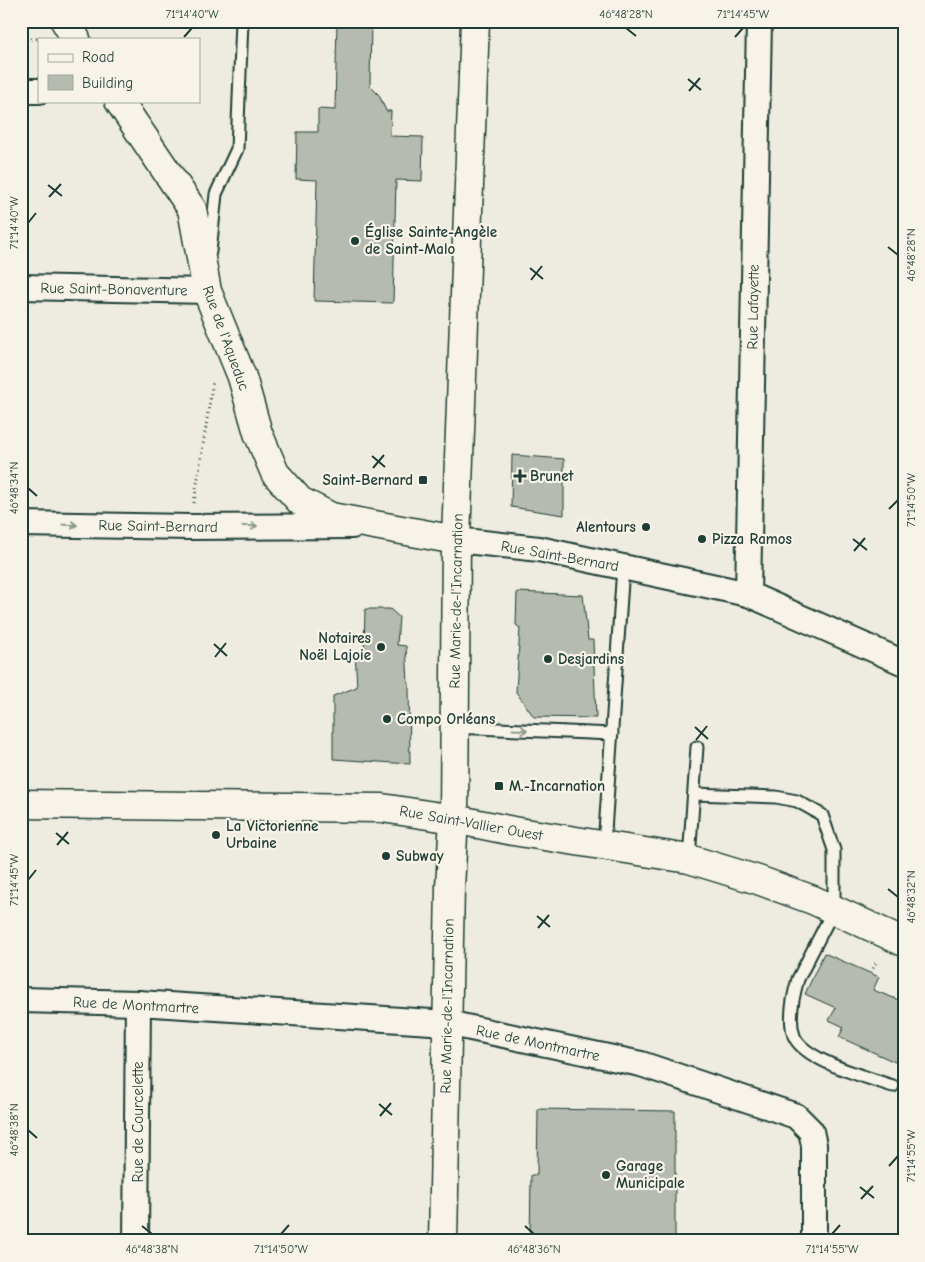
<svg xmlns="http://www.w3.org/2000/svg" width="925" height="1262" font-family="'Comic Neue',sans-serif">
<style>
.building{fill:#b5bbb0;stroke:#1f3d34}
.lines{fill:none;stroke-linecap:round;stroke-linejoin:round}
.service-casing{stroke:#1f3d34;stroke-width:15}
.minor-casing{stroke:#1f3d34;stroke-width:28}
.tertiary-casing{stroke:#1f3d34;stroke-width:31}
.secondary-casing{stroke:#1f3d34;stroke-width:31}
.path{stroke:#1f3d34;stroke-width:3;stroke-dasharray:1 4;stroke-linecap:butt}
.service{stroke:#f7f3e8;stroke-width:11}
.minor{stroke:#f7f3e8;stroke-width:24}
.tertiary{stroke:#f7f3e8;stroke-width:28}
.secondary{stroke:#f7f3e8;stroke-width:28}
.oneway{stroke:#8b988e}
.ticks{fill:none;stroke:#1f3d34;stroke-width:2}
.poi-dot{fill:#1f3d34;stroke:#f7f3e8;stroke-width:2}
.labels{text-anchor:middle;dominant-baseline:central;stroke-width:4.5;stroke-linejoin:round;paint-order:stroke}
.poi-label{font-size:15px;font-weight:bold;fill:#1f3d34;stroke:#f7f3e8;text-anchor:start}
.street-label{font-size:15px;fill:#1f3d34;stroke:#f7f3e8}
.neatline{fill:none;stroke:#1f3d34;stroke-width:2}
.ticks-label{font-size:12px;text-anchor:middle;fill:#1f3d34}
</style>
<rect width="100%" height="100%" fill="#eeece1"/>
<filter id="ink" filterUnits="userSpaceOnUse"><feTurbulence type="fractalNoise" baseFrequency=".02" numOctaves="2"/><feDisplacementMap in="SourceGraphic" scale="10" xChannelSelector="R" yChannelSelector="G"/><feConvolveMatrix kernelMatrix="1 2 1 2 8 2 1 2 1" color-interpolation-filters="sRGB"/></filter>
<g filter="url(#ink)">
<!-- building -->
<g class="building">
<path d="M 337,21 L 371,21 L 370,86 L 379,95 L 386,111 L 391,111 L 390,136 L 423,137 L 422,181 L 396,180 L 393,303 L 314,301 L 317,180 L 296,179 L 297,132 L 318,132 L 318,109 L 335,110 Z"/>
<path d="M 512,455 L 564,459 L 564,515 L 511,507 Z"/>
<path d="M 517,592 L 583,595 L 588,640 L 593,640 L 596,718 L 534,717 L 516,692 L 520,628 L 516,625 Z"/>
<path d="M 365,609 L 390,609 L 399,617 L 397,645 L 406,646 L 408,683 L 409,683 L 410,764 L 333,759 L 333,696 L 357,687 L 355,651 L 364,651 Z"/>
<path d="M 824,953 L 879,977 L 873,990 L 904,1002 L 904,1066 L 839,1037 L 844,1027 L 829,1020 L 836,1008 L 805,994 Z"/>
<path d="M 538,1109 L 675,1111 L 675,1241 L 530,1241 L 531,1175 L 537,1175 Z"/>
</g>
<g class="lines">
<defs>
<g id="service">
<path d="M 210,252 L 216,194 L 237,149 L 242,21"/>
<path d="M 454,727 L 612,734"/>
<path d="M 694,794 L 776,797 L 797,801 L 822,815 L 834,850 L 834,909 L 798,979 C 793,996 788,1018 794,1036 C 804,1061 869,1078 893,1086"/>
<path d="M 604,846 L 623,567"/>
<path d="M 689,859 L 697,747"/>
</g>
<g id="minor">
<path d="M 21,91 L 39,91"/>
<path d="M 21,287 L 207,291"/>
<path d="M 21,524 L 190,527 L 352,526"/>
<path d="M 456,540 L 539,549 L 748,594 L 904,663"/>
<path d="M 748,594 L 759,21"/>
<path d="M 21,1000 L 138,1003 L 447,1023 L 641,1064 L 796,1116 L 811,1131 L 814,1145 L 814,1241"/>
<path d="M 136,1241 L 138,1003"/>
</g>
<g id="tertiary">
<path d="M 65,21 L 76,39"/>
<path d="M 119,101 L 192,209 L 207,291 L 242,377 L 258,433 L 275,473 L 300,501 L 331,517 L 456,540"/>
<path d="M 21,804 L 382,808 L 454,819 L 513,831 L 689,859 L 758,880 L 813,900 L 904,942"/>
</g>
<path id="secondary" d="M 443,1241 L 450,887 L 454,819 L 456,540 L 475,21"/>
</defs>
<!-- service casing -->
<use href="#service" class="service-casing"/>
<!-- minor casing -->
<use href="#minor" class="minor-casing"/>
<!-- tertiary casing -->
<use href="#tertiary" class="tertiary-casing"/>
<!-- secondary casing -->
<use href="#secondary" class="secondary-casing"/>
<!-- path -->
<g class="path">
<path d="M 21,40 L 43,38"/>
<path d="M 194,503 L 213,381"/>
<path d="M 871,973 L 877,960"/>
</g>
<!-- service -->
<use href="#service" class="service"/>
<!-- minor -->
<use href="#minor" class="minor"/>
<!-- tertiary -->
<use href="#tertiary" class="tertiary"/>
<!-- secondary -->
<use href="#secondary" class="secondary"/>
</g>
<!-- one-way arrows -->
<defs><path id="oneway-shaft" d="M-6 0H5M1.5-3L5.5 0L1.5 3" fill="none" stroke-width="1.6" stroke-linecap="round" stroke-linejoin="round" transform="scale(1.25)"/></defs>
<g class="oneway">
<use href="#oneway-shaft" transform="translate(70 525) rotate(1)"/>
<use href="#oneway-shaft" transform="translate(250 526)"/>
<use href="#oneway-shaft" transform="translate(520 730) rotate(3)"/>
</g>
</g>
<!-- ticks -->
<path class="ticks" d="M 626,28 L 636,36M 184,37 L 192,28M 735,37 L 743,28M 688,79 L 701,90M 689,91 L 700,78M 48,185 L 62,196M 49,197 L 61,184M 28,223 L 36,213M 888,247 L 898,255M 530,268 L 543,279M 531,280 L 542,266M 372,456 L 385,467M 373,468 L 384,455M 28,488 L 37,496M 889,509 L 898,500M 853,539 L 867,550M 854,551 L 865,538M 214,644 L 227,656M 215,657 L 226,643M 695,727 L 708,739M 696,740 L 707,726M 56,833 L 69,844M 57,845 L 68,832M 28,880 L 36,870M 888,889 L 898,897M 537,916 L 550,927M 538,928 L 549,915M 379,1104 L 392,1115M 380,1116 L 391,1103M 28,1130 L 37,1138M 889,1166 L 898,1156M 860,1187 L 874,1198M 861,1199 L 873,1186M 142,1226 L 152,1234M 525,1226 L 534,1234M 281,1234 L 289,1225M 832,1234 L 840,1225"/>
<!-- markers -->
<g class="poi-dot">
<circle cx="355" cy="241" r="5"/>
<path d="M517.5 468.5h5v5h5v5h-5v5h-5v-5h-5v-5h5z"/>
<rect x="418" y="475" width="10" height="10" rx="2.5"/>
<circle cx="646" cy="527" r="5"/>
<circle cx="702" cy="539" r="5"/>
<circle cx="381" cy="647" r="5"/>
<circle cx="548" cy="659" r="5"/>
<circle cx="387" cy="719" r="5"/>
<rect x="494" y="781" width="10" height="10" rx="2.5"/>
<circle cx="216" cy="835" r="5"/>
<circle cx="386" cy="856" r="5"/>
<circle cx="606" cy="1175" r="5"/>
</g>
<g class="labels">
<!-- poi labels -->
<g class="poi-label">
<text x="365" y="232">Église Sainte-Angèle<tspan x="365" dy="17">de Saint-Malo</tspan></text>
<text x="530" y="476">Brunet</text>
<text x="413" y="480" text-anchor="end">Saint-Bernard</text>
<text x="636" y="527" text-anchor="end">Alentours</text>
<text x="712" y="539">Pizza Ramos</text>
<text x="371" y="638" text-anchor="end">Notaires<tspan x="371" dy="17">Noël Lajoie</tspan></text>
<text x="558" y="659">Desjardins</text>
<text x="397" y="719">Compo Orléans</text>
<text x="509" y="786">M.-Incarnation</text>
<text x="226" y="826">La Victorienne<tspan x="226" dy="17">Urbaine</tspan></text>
<text x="396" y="856">Subway</text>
<text x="616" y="1166">Garage<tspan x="616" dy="17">Municipale</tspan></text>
</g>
<!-- street labels -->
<g class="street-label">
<text transform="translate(114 289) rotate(1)">Rue Saint-Bonaventure</text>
<text transform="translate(753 307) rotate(-89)">Rue Lafayette</text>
<text transform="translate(226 338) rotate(70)">Rue de l'Aqueduc</text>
<text transform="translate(158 526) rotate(1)">Rue Saint-Bernard</text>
<text transform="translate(560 556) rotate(10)">Rue Saint-Bernard</text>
<text transform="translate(456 601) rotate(-89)">Rue Marie-de-l'Incarnation</text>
<text transform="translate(471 823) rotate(10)">Rue Saint-Vallier Ouest</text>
<text transform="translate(136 1005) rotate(3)">Rue de Montmartre</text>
<text transform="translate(447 1006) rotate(-89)">Rue Marie-de-l'Incarnation</text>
<text transform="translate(538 1043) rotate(12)">Rue de Montmartre</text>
<text transform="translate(138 1122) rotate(-90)">Rue de Courcelette</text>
</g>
</g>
<!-- margin -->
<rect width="925" height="1262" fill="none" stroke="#f7f3e8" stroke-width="55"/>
<!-- legend -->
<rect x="38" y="38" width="162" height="65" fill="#f7f3e8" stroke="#a1aaa0"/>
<rect x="48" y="54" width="25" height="8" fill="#f7f3e8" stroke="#a1aaa0"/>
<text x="82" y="62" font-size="15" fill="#1f3d34">Road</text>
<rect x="48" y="75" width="25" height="15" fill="#b5bbb0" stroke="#a1aaa0"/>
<text x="82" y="88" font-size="15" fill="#1f3d34">Building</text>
<rect x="28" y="28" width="870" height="1206" class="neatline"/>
<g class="ticks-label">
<text x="192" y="18">71°14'40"W</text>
<text x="626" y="18">46°48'28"N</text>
<text x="743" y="18">71°14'45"W</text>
<text transform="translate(14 223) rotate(-90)" y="4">71°14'40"W</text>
<text transform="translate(911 255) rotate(-90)" y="4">46°48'28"N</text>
<text transform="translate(14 488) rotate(-90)" y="4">46°48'34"N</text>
<text transform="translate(911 500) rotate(-90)" y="4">71°14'50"W</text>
<text transform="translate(14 880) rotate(-90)" y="4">71°14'45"W</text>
<text transform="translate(911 897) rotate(-90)" y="4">46°48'32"N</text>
<text transform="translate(14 1130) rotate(-90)" y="4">46°48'38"N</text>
<text transform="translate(911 1156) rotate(-90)" y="4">71°14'55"W</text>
<text x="152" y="1253">46°48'38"N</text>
<text x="281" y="1253">71°14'50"W</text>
<text x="534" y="1253">46°48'36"N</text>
<text x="832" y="1253">71°14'55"W</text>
</g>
</svg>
